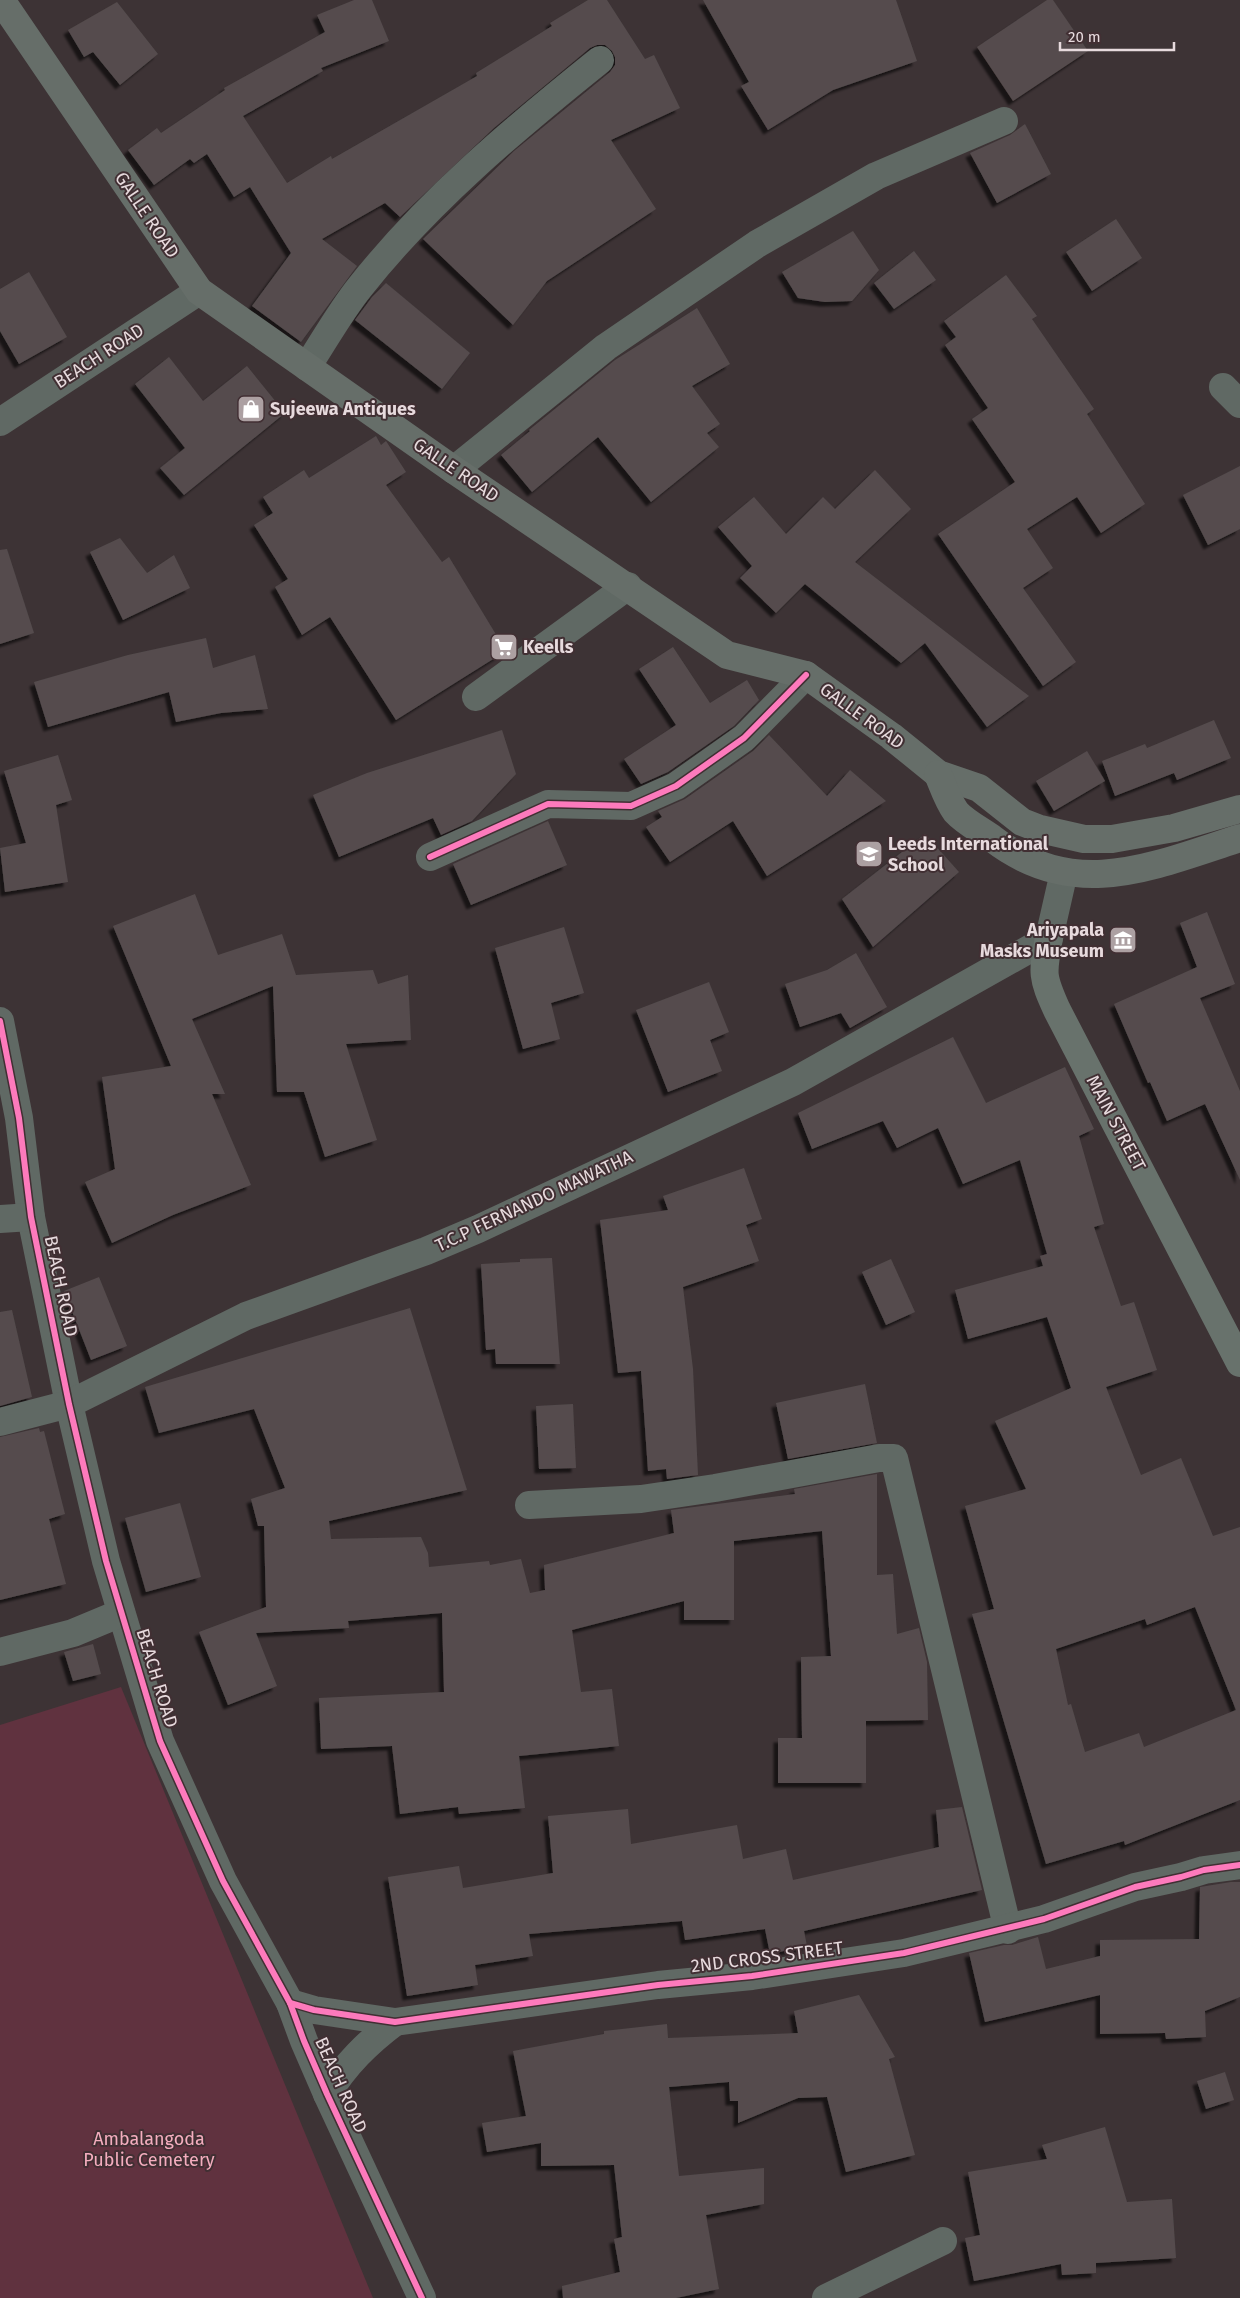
<svg xmlns="http://www.w3.org/2000/svg" width="1240" height="2298" font-family="'Fira Sans',sans-serif">
<style>
.green{fill:#60323f}
.building{fill:#544c4d;fill-rule:evenodd;filter:url(#shadow)}
.lines{fill:none;stroke-linecap:round;stroke-linejoin:round}
.minor{stroke:#606964;stroke-width:28}
.major{stroke:#68726c;stroke-width:28}
.highway{stroke:#666e69;stroke-width:28}
.cycleway-casing{stroke:#412f33;stroke-width:9}
.cycleway{stroke:#fd7abc;stroke-width:6}
.labels{text-anchor:middle;dominant-baseline:central;stroke-width:4;stroke-linejoin:round;paint-order:stroke}
.street-label{font-size:18px;fill:#e7dadd;stroke:#412f33}
.poi-label{font-size:18px;font-weight:bold;fill:#e7dadd;stroke:#412f33;text-anchor:start}
.park-label{font-size:18px;fill:#f4adbe;stroke:#412f33}
</style>
<defs>
<filter id="shadow"><feDropShadow dx="-4.5" dy="4.5" stdDeviation="1" flood-color="#0009"/></filter>
</defs>
<rect width="100%" height="100%" fill="#3d3335"/>
<!-- green -->
<path class="green" d="M 121,1687 L 373,2298 L 0,2298 L 0,1725 Z"/>
<!-- building -->
<g class="building">
<path d="M 354,0 L 372,0 L 389,41 L 321,68 L 323,71 L 243,116 L 287,183 L 331,156 L 332,159 L 477,76 L 476,73 L 552,26 L 550,23 L 588,0 L 607,0 L 645,59 L 654,55 L 680,108 L 611,140 L 656,209 L 547,281 L 513,325 L 423,239 L 514,151 L 610,72 L 615,65 L 615,57 L 612,51 L 605,45 L 597,45 L 590,48 L 494,128 L 400,217 L 385,203 L 322,239 L 357,266 L 301,342 L 252,306 L 291,253 L 250,187 L 234,197 L 207,154 L 194,163 L 190,159 L 154,185 L 128,150 L 157,128 L 161,133 L 225,90 L 224,88 L 325,32 L 317,15 Z"/>
<path d="M 703,0 L 896,0 L 917,61 L 833,90 L 768,130 L 741,86 L 749,82 Z"/>
<path d="M 1047,0 L 1053,0 L 1088,51 L 1013,101 L 977,47 Z"/>
<path d="M 117,2 L 158,54 L 120,85 L 93,52 L 84,57 L 68,30 Z"/>
<path d="M 1025,124 L 1051,174 L 997,203 L 970,153 L 1010,135 Z"/>
<path d="M 1116,219 L 1142,258 L 1092,291 L 1066,252 Z"/>
<path d="M 853,231 L 879,270 L 852,301 L 825,302 L 798,298 L 782,272 Z"/>
<path d="M 914,251 L 936,280 L 894,309 L 874,283 Z"/>
<path d="M 29,272 L 67,337 L 19,364 L 0,331 L 0,289 Z"/>
<path d="M 1006,275 L 1037,316 L 1032,319 L 1094,409 L 1087,414 L 1145,504 L 1101,533 L 1077,497 L 1027,529 L 1053,568 L 1023,588 L 1076,662 L 1043,686 L 938,534 L 1015,482 L 972,419 L 988,408 L 945,345 L 956,337 L 944,321 Z"/>
<path d="M 386,283 L 470,353 L 442,389 L 355,320 L 372,297 Z"/>
<path d="M 697,308 L 730,364 L 692,386 L 720,424 L 707,433 L 719,447 L 651,502 L 598,437 L 532,492 L 501,455 L 530,431 L 529,430 L 615,360 Z"/>
<path d="M 169,357 L 203,401 L 247,366 L 285,413 L 184,495 L 160,468 L 185,448 L 135,384 Z"/>
<path d="M 376,436 L 381,445 L 386,441 L 406,472 L 386,485 L 442,562 L 449,557 L 506,651 L 396,720 L 330,617 L 302,635 L 275,587 L 288,579 L 254,525 L 273,513 L 263,497 L 304,470 L 309,478 Z"/>
<path d="M 1240,466 L 1240,529 L 1208,545 L 1183,495 Z"/>
<path d="M 875,470 L 911,509 L 855,562 L 1029,696 L 987,727 L 925,643 L 901,663 L 805,584 L 776,613 L 740,578 L 752,566 L 718,527 L 754,497 L 786,534 L 823,497 L 835,509 Z"/>
<path d="M 120,538 L 147,573 L 174,555 L 190,588 L 123,620 L 90,552 Z"/>
<path d="M 7,549 L 34,633 L 0,644 L 0,550 Z"/>
<path d="M 206,638 L 213,668 L 255,655 L 268,709 L 221,713 L 176,722 L 169,692 L 48,727 L 34,682 L 128,655 Z"/>
<path d="M 673,647 L 710,703 L 747,680 L 759,700 L 734,726 L 668,772 L 641,784 L 624,759 L 676,725 L 639,669 Z"/>
<path d="M 1214,720 L 1231,758 L 1177,780 L 1174,773 L 1115,796 L 1102,761 L 1145,744 L 1147,748 Z"/>
<path d="M 502,730 L 516,774 L 472,821 L 441,835 L 433,818 L 339,857 L 313,795 L 367,773 Z"/>
<path d="M 769,735 L 827,796 L 850,770 L 886,801 L 767,876 L 733,821 L 670,862 L 646,827 L 662,817 L 658,811 L 685,799 L 753,751 Z"/>
<path d="M 1087,751 L 1105,781 L 1054,811 L 1036,781 Z"/>
<path d="M 58,755 L 72,800 L 56,805 L 68,882 L 5,892 L 0,848 L 26,843 L 4,771 Z"/>
<path d="M 548,821 L 567,865 L 471,905 L 453,864 Z"/>
<path d="M 925,834 L 959,872 L 873,947 L 842,899 Z"/>
<path d="M 195,894 L 218,955 L 282,934 L 296,975 L 373,970 L 378,984 L 408,975 L 411,1040 L 346,1044 L 377,1140 L 325,1157 L 304,1092 L 277,1092 L 273,986 L 192,1019 L 225,1094 L 212,1094 L 251,1185 L 173,1215 L 112,1243 L 85,1182 L 115,1169 L 102,1077 L 171,1066 L 113,926 Z"/>
<path d="M 1207,912 L 1235,984 L 1200,998 L 1240,1091 L 1240,1180 L 1205,1104 L 1167,1121 L 1150,1082 L 1148,1083 L 1114,1004 L 1197,967 L 1180,923 Z"/>
<path d="M 564,927 L 584,993 L 551,1003 L 560,1039 L 523,1049 L 495,948 Z"/>
<path d="M 856,953 L 887,1007 L 850,1028 L 841,1013 L 800,1027 L 785,984 L 827,970 Z"/>
<path d="M 709,982 L 729,1032 L 710,1040 L 722,1071 L 668,1092 L 636,1010 Z"/>
<path d="M 953,1037 L 986,1103 L 1065,1067 L 1094,1129 L 1079,1136 L 1104,1224 L 1094,1227 L 1121,1306 L 1134,1302 L 1157,1370 L 1106,1387 L 1141,1475 L 1181,1458 L 1213,1536 L 1240,1527 L 1240,1800 L 1125,1845 L 1124,1841 L 1046,1864 L 972,1614 L 994,1609 L 965,1506 L 1026,1489 L 995,1421 L 1071,1388 L 1047,1317 L 968,1339 L 955,1290 L 1043,1266 L 1040,1256 L 1047,1254 L 1020,1160 L 963,1184 L 938,1128 L 897,1148 L 883,1121 L 812,1149 L 798,1113 ZM 1195,1607 L 1236,1710 L 1144,1747 L 1139,1733 L 1085,1752 L 1071,1704 L 1068,1705 L 1056,1649 L 1145,1619 L 1147,1625 Z"/>
<path d="M 744,1168 L 762,1219 L 746,1225 L 759,1261 L 683,1287 L 693,1369 L 698,1475 L 667,1479 L 666,1469 L 648,1471 L 641,1371 L 618,1373 L 600,1220 L 668,1210 L 663,1196 Z"/>
<path d="M 552,1258 L 560,1364 L 496,1364 L 495,1349 L 486,1350 L 481,1264 L 520,1262 L 520,1259 Z"/>
<path d="M 891,1259 L 915,1312 L 886,1325 L 862,1272 Z"/>
<path d="M 99,1277 L 127,1346 L 91,1360 L 64,1291 Z"/>
<path d="M 410,1308 L 467,1490 L 329,1521 L 331,1539 L 421,1537 L 428,1553 L 429,1567 L 489,1561 L 490,1565 L 521,1559 L 530,1593 L 545,1590 L 544,1565 L 674,1533 L 671,1510 L 795,1494 L 794,1489 L 877,1474 L 877,1575 L 893,1574 L 897,1634 L 919,1628 L 927,1662 L 928,1720 L 866,1721 L 866,1783 L 778,1783 L 778,1738 L 802,1738 L 801,1657 L 831,1656 L 822,1531 L 734,1541 L 734,1620 L 684,1620 L 684,1601 L 572,1630 L 581,1692 L 612,1689 L 619,1746 L 519,1756 L 525,1808 L 459,1814 L 458,1807 L 400,1814 L 392,1746 L 321,1749 L 319,1698 L 444,1692 L 442,1613 L 348,1621 L 349,1628 L 256,1633 L 277,1686 L 228,1705 L 199,1632 L 266,1607 L 264,1526 L 258,1526 L 251,1499 L 285,1488 L 254,1409 L 159,1433 L 145,1387 Z"/>
<path d="M 12,1310 L 32,1397 L 0,1406 L 0,1312 Z"/>
<path d="M 865,1384 L 877,1443 L 788,1459 L 776,1403 Z"/>
<path d="M 573,1404 L 576,1468 L 539,1469 L 536,1406 Z"/>
<path d="M 39,1428 L 40,1432 L 44,1431 L 65,1514 L 49,1519 L 66,1584 L 0,1600 L 0,1437 Z"/>
<path d="M 180,1503 L 201,1577 L 146,1592 L 125,1518 Z"/>
<path d="M 93,1644 L 101,1674 L 73,1681 L 64,1652 Z"/>
<path d="M 962,1807 L 982,1890 L 804,1931 L 807,1946 L 770,1954 L 765,1929 L 685,1940 L 682,1921 L 529,1934 L 533,1956 L 475,1965 L 478,1985 L 407,1996 L 388,1877 L 459,1866 L 463,1888 L 553,1873 L 548,1816 L 628,1809 L 631,1844 L 737,1825 L 743,1859 L 786,1849 L 793,1880 L 939,1847 L 936,1810 Z"/>
<path d="M 1231,1882 L 1240,1882 L 1240,1997 L 1205,2011 L 1206,2037 L 1166,2039 L 1165,2033 L 1100,2034 L 1100,1995 L 985,2022 L 969,1953 L 1004,1945 L 1012,1945 L 1038,1937 L 1046,1969 L 1100,1956 L 1100,1940 L 1199,1939 L 1200,1887 Z"/>
<path d="M 859,1995 L 895,2057 L 889,2059 L 915,2155 L 846,2172 L 827,2097 L 798,2098 L 738,2123 L 738,2101 L 730,2101 L 729,2082 L 669,2087 L 679,2176 L 764,2168 L 764,2204 L 706,2215 L 719,2289 L 676,2298 L 563,2298 L 562,2286 L 620,2272 L 614,2239 L 622,2237 L 614,2165 L 541,2166 L 541,2143 L 487,2152 L 482,2123 L 526,2116 L 513,2051 L 604,2034 L 604,2031 L 667,2024 L 668,2038 L 798,2033 L 794,2011 Z"/>
<path d="M 1225,2072 L 1234,2100 L 1206,2109 L 1197,2081 Z"/>
<path d="M 1105,2127 L 1127,2202 L 1172,2199 L 1176,2258 L 1096,2263 L 1096,2273 L 1062,2275 L 1061,2264 L 974,2281 L 965,2238 L 980,2235 L 968,2172 L 1047,2159 L 1042,2145 Z"/>
</g>
<g class="lines">
<!-- minor -->
<g class="minor">
<path d="M 307,367 C 324,341 340,312 360,287 C 428,201 514,129 600,60"/>
<path d="M 1223,387 L 1240,404"/>
<path d="M 0,422 L 199,291"/>
<path d="M 454,470 L 606,347 L 757,244 L 876,176 L 1004,121"/>
<path d="M 476,697 L 628,586"/>
<path d="M 430,857 L 548,804 L 631,806 L 676,786 L 744,738 L 806,675"/>
<path d="M 0,1021 L 19,1118 L 31,1217 L 69,1404 L 106,1561 L 160,1741 L 223,1881 L 290,2003 L 304,2041 L 327,2094 L 422,2298"/>
<path d="M 0,1219 L 31,1217"/>
<path d="M 0,1422 L 69,1404 L 246,1316 L 426,1251 L 478,1229 L 793,1082 L 1049,938 L 1064,872"/>
<path d="M 529,1505 L 641,1499 L 715,1488 L 879,1458 L 894,1458 L 1008,1930"/>
<path d="M 0,1652 L 73,1633 L 121,1613"/>
<path d="M 290,2003 L 314,2010 L 395,2022 L 658,1985 L 752,1976 L 904,1953 L 1044,1919 L 1135,1887 L 1181,1877 L 1204,1870 L 1240,1865"/>
<path d="M 327,2094 C 346,2064 367,2043 395,2022"/>
<path d="M 826,2298 L 943,2241"/>
</g>
<!-- major -->
<path class="major" d="M 1049,938 C 1042,974 1042,977 1057,1010 L 1240,1363"/>
<!-- highway -->
<g class="highway">
<path d="M 1,0 L 199,291 L 454,470 L 727,655 L 806,675 L 891,736 L 938,774 L 979,788 L 1022,822 L 1040,829 L 1084,839 L 1112,839 L 1174,828 L 1240,809"/>
<path d="M 938,774 C 943,786 948,801 956,812 C 965,822 982,831 993,839 C 1075,902 1153,866 1240,838"/>
</g>
<defs>
<g id="cycleway">
<path d="M 430,857 L 548,804 L 631,806 L 676,786 L 744,738 L 806,675"/>
<path d="M 0,1021 L 19,1118 L 31,1217 L 69,1404 L 106,1561 L 160,1741 L 223,1881 L 290,2003 L 304,2041 L 327,2094 L 422,2298"/>
<path d="M 290,2003 L 314,2010 L 395,2022 L 658,1985 L 752,1976 L 904,1953 L 1044,1919 L 1135,1887 L 1181,1877 L 1204,1870 L 1240,1865"/>
</g>
</defs>
<!-- cycleway casing -->
<use href="#cycleway" class="cycleway-casing"/>
<!-- cycleway -->
<use href="#cycleway" class="cycleway"/>
</g>
<!-- icons -->
<defs>
<symbol id="shop-square" viewBox="-11 -11 22 22"><rect x="-9" y="-9" width="18" height="18" rx="4" fill="#aca0a2" stroke="#412f33"/><path d="M-5-2.5h2.3a2.7 3.5 0 0 1 5.4 0H5L5.5 6h-11ZM-1.5-2.5h3a1.5 2.3 0 0 0-3 0Z" fill="#fff"/></symbol>
<symbol id="supermarket-square" viewBox="-11 -11 22 22"><rect x="-9" y="-9" width="18" height="18" rx="4" fill="#aca0a2" stroke="#412f33"/><path d="M-6-5.5h2.5l.6 2H6L4.5 2H-2.5L-4.4-4H-6ZM-1.5 3.2a1.3 1.3 0 1 0 .1 0ZM3 3.2a1.3 1.3 0 1 0 .1 0Z" fill="#fff"/></symbol>
<symbol id="school-square" viewBox="-11 -11 22 22"><rect x="-9" y="-9" width="18" height="18" rx="4" fill="#aca0a2" stroke="#412f33"/><path d="M0-5L7-2L0 1L-7-2ZM-4 1L0 2.5L4 1V4Q0 6-4 4Z" fill="#fff"/></symbol>
<symbol id="museum-square" viewBox="-11 -11 22 22"><rect x="-9" y="-9" width="18" height="18" rx="4" fill="#aca0a2" stroke="#412f33"/><path d="M0-6L6-3V-2H-6V-3ZM-5-1h2V3h-2ZM-1-1h2V3h-2ZM3-1h2V3H3ZM-6 4H6V6H-6Z" fill="#fff"/></symbol>
</defs>
<g fill-rule="evenodd">
<use href="#shop-square" x="235" y="393" width="32" height="32"/>
<use href="#supermarket-square" x="488" y="631" width="32" height="32"/>
<use href="#school-square" x="853" y="838" width="32" height="32"/>
<use href="#museum-square" x="1107" y="924" width="32" height="32"/>
</g>
<g class="labels">
<!-- street labels -->
<g class="street-label">
<text transform="translate(147 215) rotate(56)">GALLE ROAD</text>
<text transform="translate(99 356) rotate(-33)">BEACH ROAD</text>
<text transform="translate(456 470) rotate(34)">GALLE ROAD</text>
<text transform="translate(862 716) rotate(36)">GALLE ROAD</text>
<text transform="translate(1116 1123) rotate(62)">MAIN STREET</text>
<text transform="translate(534 1201) rotate(-25)">T.C.P FERNANDO MAWATHA</text>
<text transform="translate(61 1286) rotate(78)">BEACH ROAD</text>
<text transform="translate(157 1678) rotate(73)">BEACH ROAD</text>
<text transform="translate(767 1957) rotate(-7)">2ND CROSS STREET</text>
<text transform="translate(341 2085) rotate(66)">BEACH ROAD</text>
</g>
<!-- poi labels -->
<g class="poi-label">
<text x="270" y="409">Sujeewa Antiques</text>
<text x="523" y="647">Keells</text>
<text x="888" y="844">Leeds International<tspan x="888" dy="21">School</tspan></text>
<text x="1104" y="930" text-anchor="end">Ariyapala<tspan x="1104" dy="21">Masks Museum</tspan></text>
</g>
<!-- park labels -->
<g class="park-label">
<text x="149" y="2139">Ambalangoda<tspan x="149" dy="21">Public Cemetery</tspan></text>
</g>
</g>
<!-- scale -->
<path d="M1060 42v8h114v-8" fill="none" stroke="#e7dadd" stroke-width="2.5"/>
<text x="1068" y="42" font-size="15" fill="#e7dadd" stroke="#412f33" stroke-width="4" paint-order="stroke">20 m</text>
</svg>
